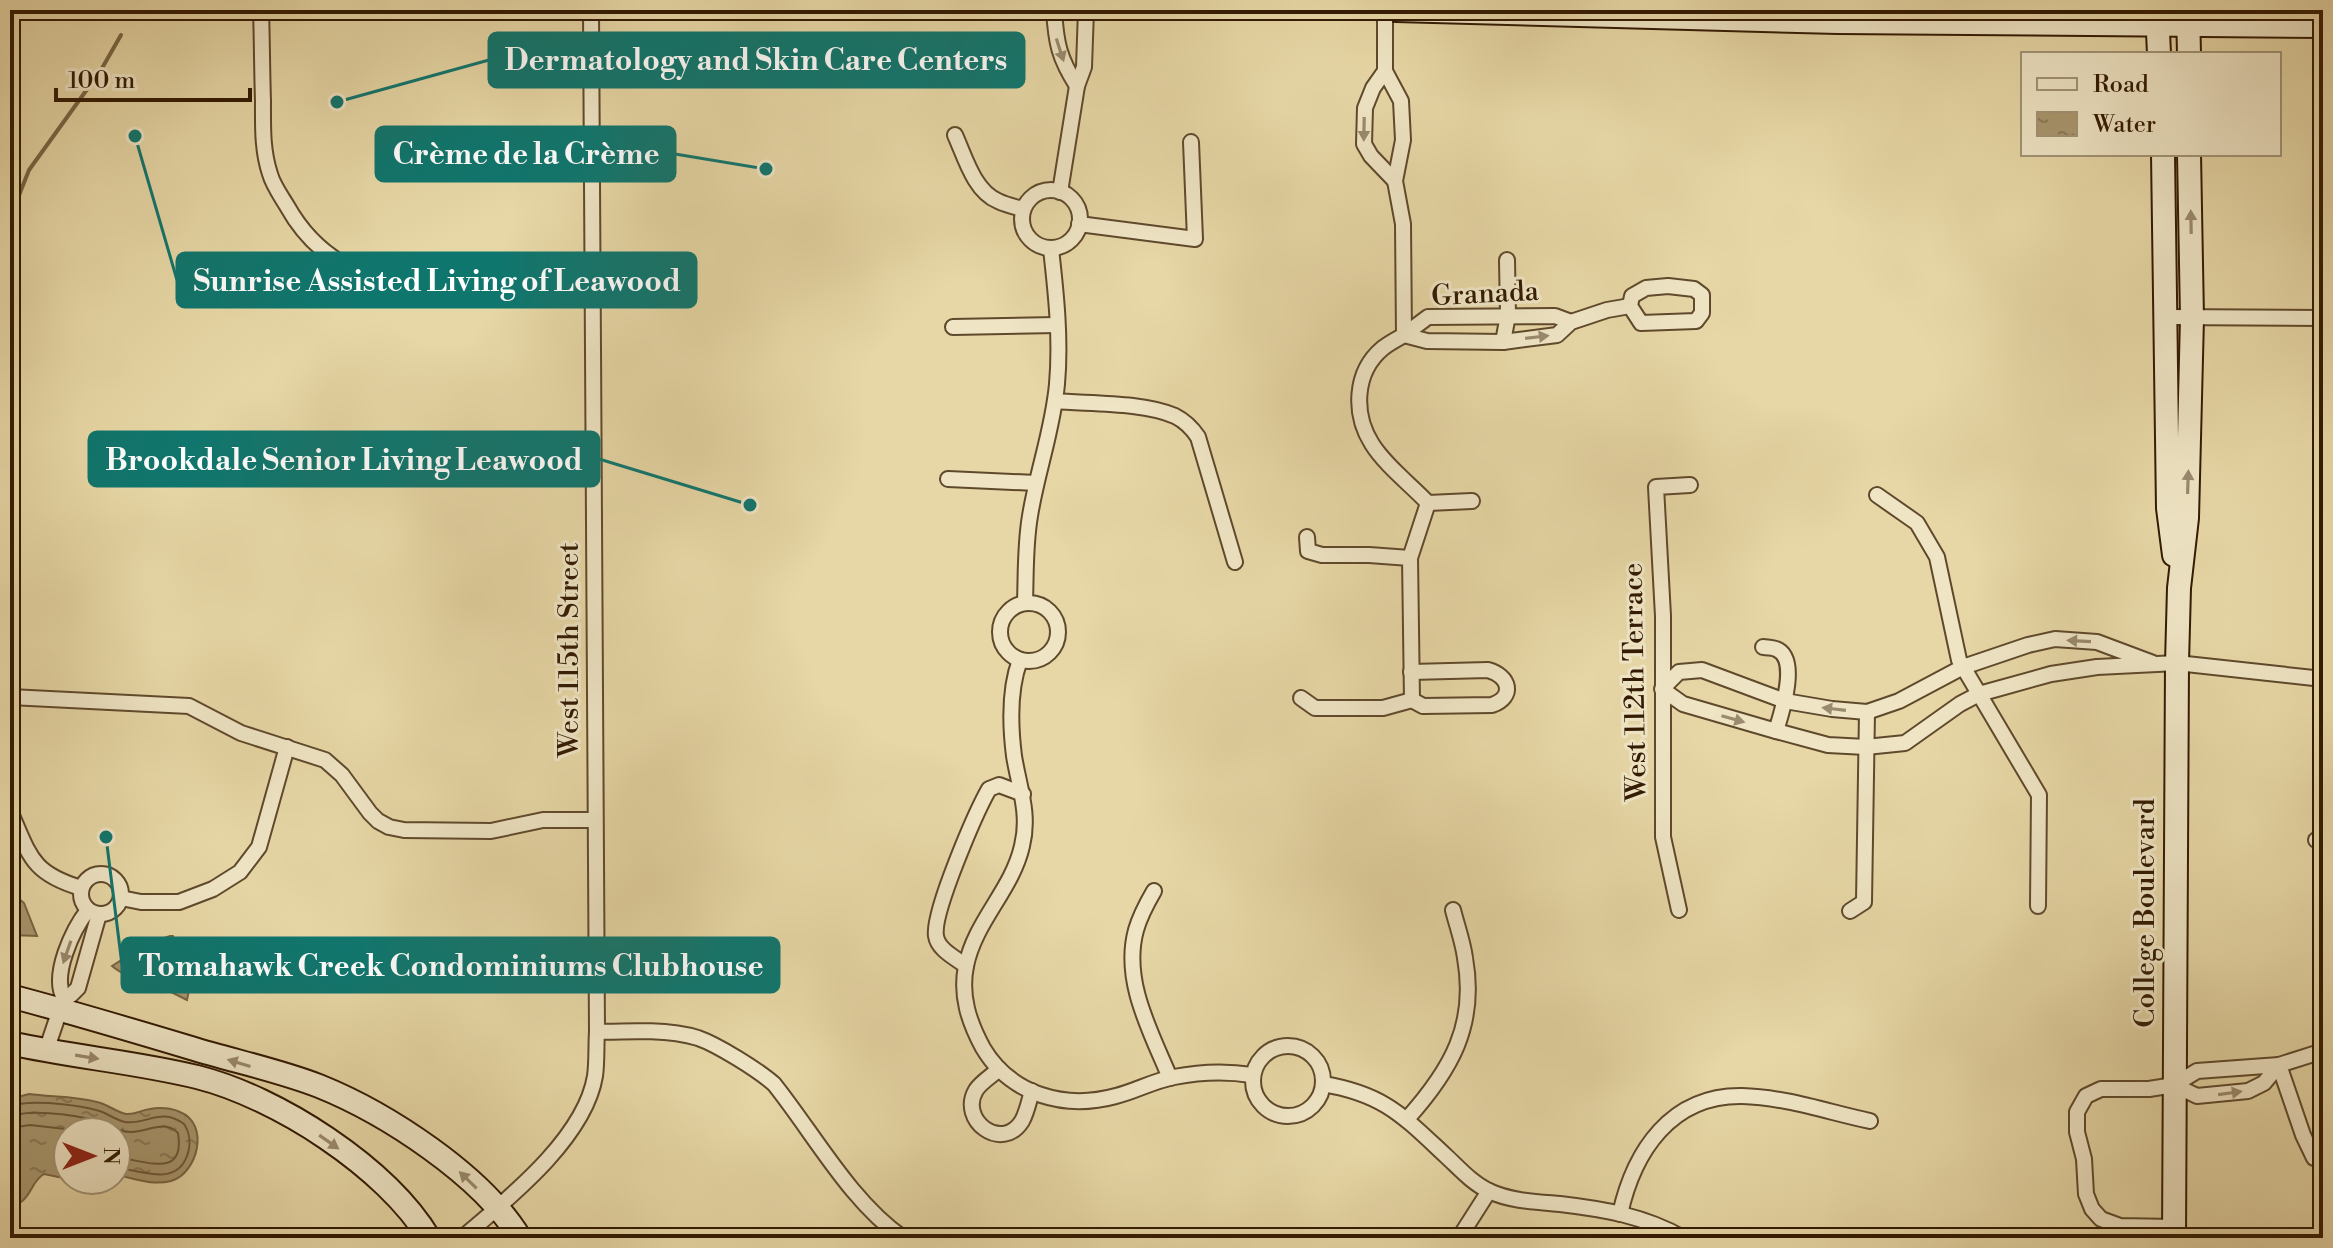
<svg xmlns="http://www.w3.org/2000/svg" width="2333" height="1248" font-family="'Libre Bodoni',serif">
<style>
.water{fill:url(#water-ripples);stroke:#796544;stroke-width:2}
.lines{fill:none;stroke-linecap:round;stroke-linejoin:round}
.shore{stroke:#6e5839;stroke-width:2}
.stream{stroke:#796544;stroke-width:4}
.street-casing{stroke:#5f492c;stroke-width:18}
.secondary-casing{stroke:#321a03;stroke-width:26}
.street{stroke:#efe5c5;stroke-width:14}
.secondary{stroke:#efe5c5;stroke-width:22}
.oneway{fill:#9a8a6e}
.labels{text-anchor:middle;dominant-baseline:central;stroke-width:6;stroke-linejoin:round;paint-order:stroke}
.street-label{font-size:28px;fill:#321a03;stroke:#efe5c5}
.leader{fill:none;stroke:#0f766e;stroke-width:3}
.callout-dot{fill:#0f766e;stroke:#efe5c5;stroke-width:3}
.callout{fill:#0f766e;stroke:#0f766e;stroke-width:3}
.callout-label{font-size:30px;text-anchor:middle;font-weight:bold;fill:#fff}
</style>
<defs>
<pattern id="water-ripples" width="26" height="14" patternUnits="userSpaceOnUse" patternTransform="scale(2)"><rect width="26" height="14" fill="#a9976f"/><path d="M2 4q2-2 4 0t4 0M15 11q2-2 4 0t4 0" fill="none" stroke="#8a7a59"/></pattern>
</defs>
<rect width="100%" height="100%" fill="#e7d7a6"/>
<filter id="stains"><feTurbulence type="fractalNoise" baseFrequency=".0025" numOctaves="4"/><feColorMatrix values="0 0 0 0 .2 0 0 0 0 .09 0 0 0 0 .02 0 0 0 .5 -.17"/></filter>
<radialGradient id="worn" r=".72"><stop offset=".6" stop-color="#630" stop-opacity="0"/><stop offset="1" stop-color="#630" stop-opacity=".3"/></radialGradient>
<!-- water -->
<g class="water">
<path d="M 10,891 L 24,903 L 37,936 L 10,935 Z"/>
<path d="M 170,936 L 173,936 C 180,955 193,980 187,1000 C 181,997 175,994 169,991 C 151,982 127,979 112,966 L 146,944 Z"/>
<path d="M 29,1094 C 51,1097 75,1096 97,1102 C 107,1104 116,1112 126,1114 C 135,1115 141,1110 150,1109 C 159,1107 172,1108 180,1112 C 210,1124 198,1173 171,1181 C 152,1186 134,1178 116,1175 L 116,1132 L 68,1132 L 68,1179 L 44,1174 C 32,1181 32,1194 21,1202 L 10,1200 L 10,1099 Z"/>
</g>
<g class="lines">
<!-- shore -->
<g class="shore">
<path d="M 164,946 L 169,948 L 179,981 L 177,985 L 159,980 L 132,967 L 133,963 L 149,952 Z"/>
<path d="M 10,1106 C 16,1105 22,1103 28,1103 C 47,1102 78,1105 96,1110 C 106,1112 115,1120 125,1122 C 147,1125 160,1107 184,1124 C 190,1133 191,1145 187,1156 C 175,1188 139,1169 116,1168"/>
<path d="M 10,1116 C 16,1116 22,1113 28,1113 C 48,1112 71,1115 90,1119 C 105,1122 115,1132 131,1132 C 147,1132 165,1119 178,1133 C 186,1182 141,1158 116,1158"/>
<path d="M 10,1128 L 30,1125 L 92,1132"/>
</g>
<!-- stream -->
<path class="stream" d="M 10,218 L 29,170 L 101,70 L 121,35"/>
<defs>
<g id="street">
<path d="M 261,10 C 262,40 262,71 263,101 C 263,126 262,150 270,174 C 273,185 281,196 287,206 C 335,292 420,290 506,286"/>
<path d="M 1054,10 C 1056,43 1059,58 1077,86"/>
<path d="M 1385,10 L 1385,71 L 1401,101 L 1403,140 L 1395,181 L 1403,224 L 1404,335 C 1397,339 1389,343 1383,348 C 1354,372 1353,414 1372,444 C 1386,466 1410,484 1428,503 L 1410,558 L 1412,700"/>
<path d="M 1385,71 L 1373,88 L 1365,108 L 1364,144 L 1371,156 L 1395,181"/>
<path d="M 955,135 C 965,157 974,191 998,201 C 1006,205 1015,207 1023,209"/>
<circle cx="1051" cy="219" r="29"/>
<path d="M 1060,192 L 1077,86 L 1084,67 L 1086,10"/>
<path d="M 1079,224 L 1195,239 L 1191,142"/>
<path d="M 506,286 L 511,276 L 519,272 L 594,272"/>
<path d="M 506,286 L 514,295 L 529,299 L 594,298"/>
<path d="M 1668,286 L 1694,289 L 1702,295 L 1702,313 L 1696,321 L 1641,323 L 1630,306 L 1632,296 L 1646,288 Z"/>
<path d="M 2166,317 L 2323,318"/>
<path d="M 953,327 L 1057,325"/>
<path d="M 1404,335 L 1427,341 L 1503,342 L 1557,335 L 1571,322 L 1607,310 L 1630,306"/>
<path d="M 1404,335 L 1428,317 L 1555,316 L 1571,322"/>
<path d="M 1503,342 L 1508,315 L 1507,260"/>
<path d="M 1055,401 C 1089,404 1144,402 1175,416 C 1185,421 1192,428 1198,437 L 1235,562"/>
<path d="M 948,479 L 1036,483"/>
<path d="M 1877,495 L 1917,523 L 1937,557 L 1959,660 L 2039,795 L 2038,906"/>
<path d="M 1428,503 L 1472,501"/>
<path d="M 1307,537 L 1308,551 L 1322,555 L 1369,555 L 1410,558"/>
<path d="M 1025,602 C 1026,574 1025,545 1030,516 C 1037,472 1053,429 1057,384 C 1061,339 1056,293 1051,249"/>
<circle cx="1029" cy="632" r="29"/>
<path d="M 1763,647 C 1764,647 1775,648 1776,649 C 1800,658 1781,715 1776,731"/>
<path d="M 1020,660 C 1009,689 1010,724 1014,756 C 1019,787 1030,814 1022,846 C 1012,890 975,921 966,966 C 960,996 969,1022 983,1048 C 1011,1095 1065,1110 1116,1096 C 1136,1091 1153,1081 1174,1077 C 1199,1072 1227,1071 1252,1075"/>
<path d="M 2153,663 L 2097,642 L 2055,639 L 2028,645 L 1963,667 L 1899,701 L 1867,712 L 1832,709 L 1785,701 L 1702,670 L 1679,672 L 1662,689 L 1683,704 L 1776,731 L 1828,745 L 1866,747 L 1905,743 L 1960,704 L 1979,694 L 2051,674 L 2097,667 L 2177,663 L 2323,679"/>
<path d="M 10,697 L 189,706 L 241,733 L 325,760 L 342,775 L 370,813 L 378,821 L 389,827 L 404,830 L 491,831 L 543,820 L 595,820"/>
<path d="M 1301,698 L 1315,708 L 1383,708 L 1412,700 L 1423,706 L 1492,705 C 1515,697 1510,676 1488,670 L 1411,672"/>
<path d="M 10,811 C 30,856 31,873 81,888"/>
<path d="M 2316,840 L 2323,836"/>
<circle cx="101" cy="894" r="20"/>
<path d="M 1154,891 C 1147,903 1140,916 1136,930 C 1122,981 1151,1032 1170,1078"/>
<path d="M 121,898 L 141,902 L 179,902 L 213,889 L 240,872 L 259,847 L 287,747"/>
<path d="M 1679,910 L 1663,837 L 1663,616 L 1656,487 L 1690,485"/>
<path d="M 1850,911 L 1864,902 L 1867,712"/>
<path d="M 966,966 C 956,958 938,950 936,936 C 932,913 976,812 989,789 L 999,785 L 1023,794"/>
<path d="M 64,998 L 71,995 L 78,988 L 99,914"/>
<path d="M 597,1032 C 628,1031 668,1029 698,1038 C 718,1045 758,1070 774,1084 C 814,1134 850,1201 903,1238"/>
<circle cx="1288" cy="1081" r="35"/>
<path d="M 46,1051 L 64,998 C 51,975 73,929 88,910"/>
<path d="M 2279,1065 L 2303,1135 L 2314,1158"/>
<path d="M 999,1069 C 993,1075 981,1082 976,1090 C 958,1120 1002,1153 1022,1121 C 1027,1112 1029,1101 1032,1091"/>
<path d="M 1323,1084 C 1384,1094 1403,1116 1446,1156 C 1459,1168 1472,1183 1489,1191 C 1510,1201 1537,1202 1560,1204 C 1603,1209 1645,1216 1683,1238"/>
<path d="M 2174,1085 L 2197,1096 L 2248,1091 L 2264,1083 L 2279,1065"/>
<path d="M 1407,1119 C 1451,1070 1477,1025 1465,958 C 1463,942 1457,926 1453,910"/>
<path d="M 1620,1214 C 1634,1151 1671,1095 1742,1096 C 1785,1097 1828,1112 1870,1121"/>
<path d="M 2174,1227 L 2120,1226 L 2101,1219 L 2092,1209 L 2086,1194 L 2084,1159 L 2077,1132 L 2077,1112 L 2086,1096 L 2101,1089 L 2149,1089 L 2174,1085 L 2197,1071 L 2279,1065 L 2323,1051"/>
<path d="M 462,1238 C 508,1199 585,1138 595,1076 C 597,1062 596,1046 597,1032 L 591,10"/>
<path d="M 1459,1238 L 1489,1191"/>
</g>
<g id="secondary">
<path d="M 1396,10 L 1838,22 L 2323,26"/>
<path d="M 2157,10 L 2159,54"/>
<path d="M 2188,10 L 2189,54"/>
<path d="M 2163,154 L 2168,508 L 2174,555"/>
<path d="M 10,996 C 71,1012 131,1030 191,1048 C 233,1061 278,1070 319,1086 C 386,1113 482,1175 520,1238"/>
<path d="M 10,1043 C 72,1057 136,1062 197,1077 C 277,1097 386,1167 429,1238"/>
<path d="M 2174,1238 L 2177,663 L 2179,588 L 2187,518 L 2192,318 L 2189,154"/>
</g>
</defs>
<!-- street casing -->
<use href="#street" class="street-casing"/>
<!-- secondary casing -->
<use href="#secondary" class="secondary-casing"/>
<!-- street -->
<use href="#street" class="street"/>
<!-- secondary -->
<use href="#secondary" class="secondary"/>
</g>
<!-- one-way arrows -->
<defs><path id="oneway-solid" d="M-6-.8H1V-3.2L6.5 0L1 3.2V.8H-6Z" transform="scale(2)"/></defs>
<g class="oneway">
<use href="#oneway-solid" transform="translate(1060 50) rotate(72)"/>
<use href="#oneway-solid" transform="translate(1364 129) rotate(91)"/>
<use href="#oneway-solid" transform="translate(2191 222) rotate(-91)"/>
<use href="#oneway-solid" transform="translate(1537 337) rotate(-7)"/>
<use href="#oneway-solid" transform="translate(2188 482) rotate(-88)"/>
<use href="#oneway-solid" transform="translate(2079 641) rotate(-177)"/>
<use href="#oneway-solid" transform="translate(1834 709) rotate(-173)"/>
<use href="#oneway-solid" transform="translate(1733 719) rotate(16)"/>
<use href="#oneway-solid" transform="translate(67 952) rotate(109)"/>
<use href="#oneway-solid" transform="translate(87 1057) rotate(9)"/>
<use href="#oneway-solid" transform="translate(239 1063) rotate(-163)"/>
<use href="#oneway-solid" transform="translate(2230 1093) rotate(-8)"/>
<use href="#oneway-solid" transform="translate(329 1142) rotate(35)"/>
<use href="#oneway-solid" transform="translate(468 1180) rotate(-136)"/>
</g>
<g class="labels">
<!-- street labels -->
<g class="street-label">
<text transform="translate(1485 294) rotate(-3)">Granada</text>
<text transform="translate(569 650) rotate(-90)">West 115th Street</text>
<text transform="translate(1635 682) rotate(-91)">West 112th Terrace</text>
<text transform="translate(2145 913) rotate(-90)">College Boulevard</text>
</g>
</g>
<!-- callouts -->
<path class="leader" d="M337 102L489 60M766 169L675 154M135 136L177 280M750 505L599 459M106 837L122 965"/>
<g class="callout-dot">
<circle cx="337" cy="102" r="8"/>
<circle cx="766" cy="169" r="8"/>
<circle cx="135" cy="136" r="8"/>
<circle cx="750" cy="505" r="8"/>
<circle cx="106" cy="837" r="8"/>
</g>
<g class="callout">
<rect x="489" y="33" width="535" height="54" rx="8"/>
<rect x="376" y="127" width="299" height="54" rx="8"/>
<rect x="177" y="253" width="519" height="54" rx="8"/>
<rect x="89" y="432" width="510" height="54" rx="8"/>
<rect x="122" y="938" width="657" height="54" rx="8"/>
</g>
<g class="callout-label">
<text x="756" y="70">Dermatology and Skin Care Centers</text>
<text x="526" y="164">Crème de la Crème</text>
<text x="437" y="291">Sunrise Assisted Living of Leawood</text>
<text x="344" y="470">Brookdale Senior Living Leawood</text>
<text x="451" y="976">Tomahawk Creek Condominiums Clubhouse</text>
</g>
<!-- margin -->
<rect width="2333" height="1248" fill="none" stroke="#e7d7a6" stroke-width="40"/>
<rect x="12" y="12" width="2309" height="1224" fill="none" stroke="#321a03" stroke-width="4"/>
<rect x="20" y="20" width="2293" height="1208" fill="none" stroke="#321a03" stroke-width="2"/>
<!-- legend -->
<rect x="2021" y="52" width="260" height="104" fill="#efe5c5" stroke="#a39477" stroke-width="2"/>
<rect x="2037" y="78" width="40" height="12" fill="#efe5c5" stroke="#a39477" stroke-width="2"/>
<text x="2093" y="92" font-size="24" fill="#321a03">Road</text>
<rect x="2037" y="112" width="40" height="24" fill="url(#water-ripples)" stroke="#a39477" stroke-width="2"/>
<text x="2093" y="132" font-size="24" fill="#321a03">Water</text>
<!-- north arrow -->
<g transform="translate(92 1156) rotate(90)"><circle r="38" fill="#efe5c5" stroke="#a39477" stroke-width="2"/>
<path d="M0-6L14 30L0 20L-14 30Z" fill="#8f2418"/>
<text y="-12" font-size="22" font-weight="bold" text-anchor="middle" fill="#321a03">N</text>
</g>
<!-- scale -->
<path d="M56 88v12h194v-12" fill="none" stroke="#321a03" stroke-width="4"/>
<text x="68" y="88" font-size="24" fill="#321a03" stroke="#efe5c5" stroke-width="6" paint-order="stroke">100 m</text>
<rect width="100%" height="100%" filter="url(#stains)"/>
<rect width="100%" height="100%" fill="url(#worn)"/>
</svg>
